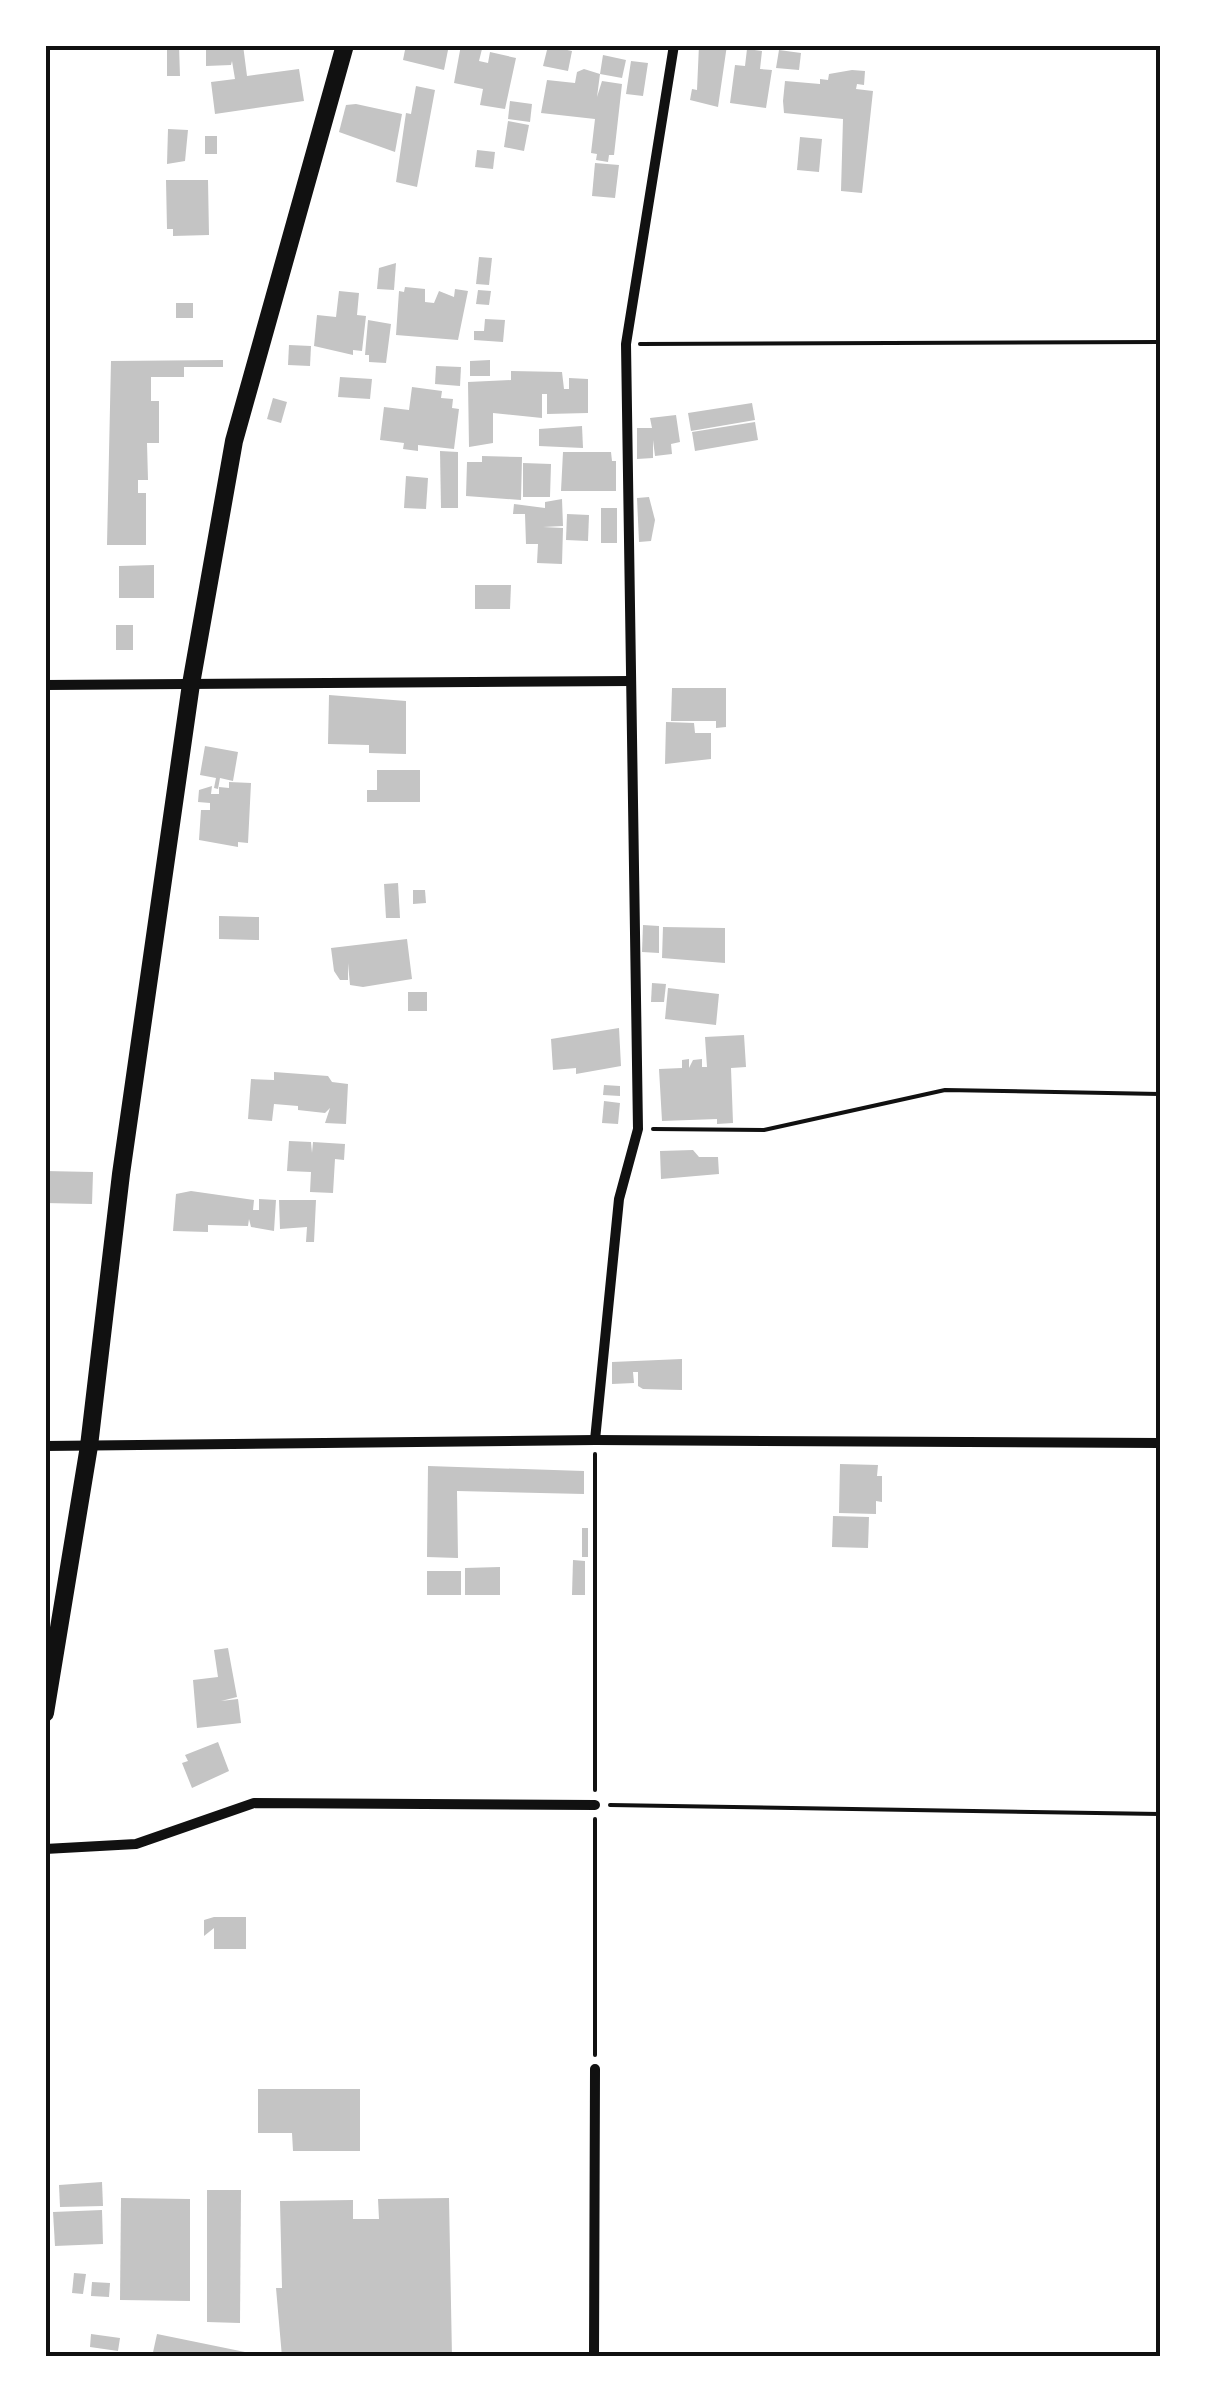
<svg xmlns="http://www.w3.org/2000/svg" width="1205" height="2402" font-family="'Golos Text',sans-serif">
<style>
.building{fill:#c4c4c4}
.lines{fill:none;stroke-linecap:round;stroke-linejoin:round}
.path{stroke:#111;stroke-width:4}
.minor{stroke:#111;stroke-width:10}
.primary{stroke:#111;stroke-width:18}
.neatline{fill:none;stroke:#111;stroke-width:4}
</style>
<rect width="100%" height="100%" fill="#fff"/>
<!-- building -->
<g class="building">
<path d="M 167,45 L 179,45 L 180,76 L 167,76 Z"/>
<path d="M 206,45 L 243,45 L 247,76 L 299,69 L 304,101 L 215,114 L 211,82 L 235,79 L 232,61 L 231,65 L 206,66 Z"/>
<path d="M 406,45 L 449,45 L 444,70 L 403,60 Z"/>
<path d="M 461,45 L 483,45 L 479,61 L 488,63 L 490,52 L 516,58 L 505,109 L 480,105 L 483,89 L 454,83 Z"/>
<path d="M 699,45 L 727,45 L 718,107 L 690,100 L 692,89 L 697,90 Z"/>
<path d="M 548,46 L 572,51 L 568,71 L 543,66 Z"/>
<path d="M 747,49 L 762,51 L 760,69 L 772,70 L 766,108 L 730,103 L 735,65 L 745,66 Z"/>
<path d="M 779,50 L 801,53 L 799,70 L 776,68 Z"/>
<path d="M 603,55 L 626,60 L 622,78 L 600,74 Z"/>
<path d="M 631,61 L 648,63 L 643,96 L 626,94 Z"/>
<path d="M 584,69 L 600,74 L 597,97 L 602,81 L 622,84 L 614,155 L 609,155 L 608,162 L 596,160 L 597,154 L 591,153 L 595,119 L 541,113 L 547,80 L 575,83 L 577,72 Z"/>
<path d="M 852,70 L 865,71 L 864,85 L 857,84 L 856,89 L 873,91 L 862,193 L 841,191 L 843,119 L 784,113 L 783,101 L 785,81 L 820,84 L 820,79 L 828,80 L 829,74 Z"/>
<path d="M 416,86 L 435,90 L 417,187 L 396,182 L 406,113 L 411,114 Z"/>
<path d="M 510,101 L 532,104 L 530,122 L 508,119 Z"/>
<path d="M 356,104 L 402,114 L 395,152 L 339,132 L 346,105 Z"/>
<path d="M 508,121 L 529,125 L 524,151 L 504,147 Z"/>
<path d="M 168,129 L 188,130 L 185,161 L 167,164 Z"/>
<rect x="205" y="136" width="12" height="18"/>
<path d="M 800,137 L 822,139 L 819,172 L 797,170 Z"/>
<path d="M 477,150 L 495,152 L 493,169 L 475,167 Z"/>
<path d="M 595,163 L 619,165 L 615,198 L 592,196 Z"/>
<path d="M 166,180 L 208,180 L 209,235 L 173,236 L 173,229 L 167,229 Z"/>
<path d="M 479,257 L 492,258 L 489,285 L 476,284 Z"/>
<path d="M 396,263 L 394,290 L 377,289 L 379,268 Z"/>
<path d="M 405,287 L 425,289 L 425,302 L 434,303 L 439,291 L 454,297 L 455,289 L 468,291 L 458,340 L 396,335 L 399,291 L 404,292 Z"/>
<path d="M 478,290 L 491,291 L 489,305 L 476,304 Z"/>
<path d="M 339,291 L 359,293 L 357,315 L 366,316 L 362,351 L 353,350 L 353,355 L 314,346 L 317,315 L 336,317 Z"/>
<rect x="176" y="303" width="17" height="15"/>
<path d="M 485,319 L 505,320 L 503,342 L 474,340 L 474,331 L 484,331 Z"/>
<path d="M 368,320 L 391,324 L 386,363 L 369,362 L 369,355 L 365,355 Z"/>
<path d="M 289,345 L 311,346 L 310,366 L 288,365 Z"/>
<path d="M 223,360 L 223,367 L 184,367 L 184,377 L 151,377 L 151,401 L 159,401 L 159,443 L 147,443 L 148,480 L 138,480 L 138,493 L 146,493 L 146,545 L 107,545 L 111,361 Z"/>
<path d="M 490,360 L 490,376 L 470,376 L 470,361 Z"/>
<path d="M 436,366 L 461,367 L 460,386 L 435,384 Z"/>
<path d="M 511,371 L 562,372 L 564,389 L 569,389 L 569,378 L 588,379 L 588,413 L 547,414 L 547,394 L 542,394 L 542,418 L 493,413 L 493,443 L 469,447 L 468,382 L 511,380 Z"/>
<path d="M 340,377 L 372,379 L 370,399 L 338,397 Z"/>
<path d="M 412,387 L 442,391 L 441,398 L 453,399 L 452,408 L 459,409 L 454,449 L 418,445 L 418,451 L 403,449 L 404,443 L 380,440 L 384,407 L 409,410 Z"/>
<path d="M 273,398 L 287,402 L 281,423 L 267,419 Z"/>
<path d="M 752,403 L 755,420 L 691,431 L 688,413 Z"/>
<path d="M 676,415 L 680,442 L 671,444 L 672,454 L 655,456 L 653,440 L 653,458 L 637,459 L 637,428 L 652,428 L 650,418 Z"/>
<path d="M 755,422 L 758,440 L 695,451 L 692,432 Z"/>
<path d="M 582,426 L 583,448 L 539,446 L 539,429 Z"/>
<path d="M 440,451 L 458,452 L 458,508 L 441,508 Z"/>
<path d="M 563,452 L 611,452 L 612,461 L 616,461 L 616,491 L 561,491 Z"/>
<path d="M 482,456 L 522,457 L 521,500 L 466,496 L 467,462 L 482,462 Z"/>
<path d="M 523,463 L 551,464 L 550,497 L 523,497 Z"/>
<path d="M 406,476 L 428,478 L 426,509 L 404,508 Z"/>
<path d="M 649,497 L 655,520 L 651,541 L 639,542 L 637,498 Z"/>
<path d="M 562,499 L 563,526 L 543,527 L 563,528 L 562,564 L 537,563 L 538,544 L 526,544 L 525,514 L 513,514 L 514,504 L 545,508 L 545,502 Z"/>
<rect x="601" y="508" width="16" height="35"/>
<path d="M 567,514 L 589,515 L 588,541 L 566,540 Z"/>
<path d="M 154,565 L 154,598 L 119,598 L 119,566 Z"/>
<path d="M 475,585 L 511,585 L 510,609 L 475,609 Z"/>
<rect x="116" y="625" width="17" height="25"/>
<path d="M 672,688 L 726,688 L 726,727 L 716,728 L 716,721 L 671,721 Z"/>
<path d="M 329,695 L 406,701 L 406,754 L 369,753 L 369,745 L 328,744 Z"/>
<path d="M 666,722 L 694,723 L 695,733 L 711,733 L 711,759 L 665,764 Z"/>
<path d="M 205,746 L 238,752 L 233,781 L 220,778 L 218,789 L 214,788 L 216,778 L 200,775 Z"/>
<path d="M 377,770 L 420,770 L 420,802 L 367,802 L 367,790 L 377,790 Z"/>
<path d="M 229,782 L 251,783 L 248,843 L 238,842 L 238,847 L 199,840 L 201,810 L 210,810 L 210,803 L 198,802 L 199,790 L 212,786 L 211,794 L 219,794 L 219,787 L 229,788 Z"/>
<path d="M 398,883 L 400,918 L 386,918 L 384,884 Z"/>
<path d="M 413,890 L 425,890 L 426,903 L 413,904 Z"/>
<path d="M 219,916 L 259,917 L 259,940 L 219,939 Z"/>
<path d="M 643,925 L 659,926 L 659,953 L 642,952 Z"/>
<path d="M 663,927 L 725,928 L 725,963 L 662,958 Z"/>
<path d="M 407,939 L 412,979 L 363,987 L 350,985 L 348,963 L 348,980 L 340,980 L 334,971 L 331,948 Z"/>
<path d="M 652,983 L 666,984 L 664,1002 L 651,1002 Z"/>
<path d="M 668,988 L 719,994 L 716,1025 L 665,1019 Z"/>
<rect x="408" y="992" width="19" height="19"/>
<path d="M 619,1028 L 621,1066 L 576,1074 L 576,1068 L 553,1070 L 551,1039 Z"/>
<path d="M 744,1035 L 746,1067 L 731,1068 L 733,1123 L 717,1124 L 717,1119 L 662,1121 L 659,1069 L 682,1068 L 682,1060 L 689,1059 L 689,1068 L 693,1060 L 702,1059 L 702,1067 L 707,1067 L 705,1037 Z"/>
<path d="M 274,1072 L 328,1076 L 332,1082 L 348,1084 L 346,1124 L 325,1123 L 330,1108 L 325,1113 L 298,1110 L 298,1106 L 274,1104 L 272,1121 L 248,1119 L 251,1079 L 274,1080 Z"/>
<path d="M 604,1085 L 620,1086 L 620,1096 L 603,1095 Z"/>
<path d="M 604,1101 L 620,1103 L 618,1124 L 602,1123 Z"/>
<path d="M 289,1141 L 311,1142 L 312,1153 L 313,1142 L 345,1144 L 344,1160 L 335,1159 L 333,1193 L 310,1192 L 311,1172 L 287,1171 Z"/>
<path d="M 693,1150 L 699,1157 L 718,1157 L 719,1174 L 661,1179 L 660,1151 Z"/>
<path d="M 45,1171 L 93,1172 L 92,1204 L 45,1203 Z"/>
<path d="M 191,1191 L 254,1200 L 253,1210 L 259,1210 L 259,1199 L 276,1200 L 274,1231 L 251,1227 L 249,1219 L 248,1226 L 208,1225 L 208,1232 L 173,1231 L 176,1194 Z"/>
<path d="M 279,1200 L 316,1200 L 314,1242 L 306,1242 L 307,1227 L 280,1229 Z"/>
<path d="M 682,1359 L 682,1390 L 643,1389 L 638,1386 L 638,1372 L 633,1372 L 634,1383 L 612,1384 L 612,1362 Z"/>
<path d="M 840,1464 L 878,1465 L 877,1476 L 882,1476 L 882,1502 L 876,1501 L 876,1514 L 839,1513 Z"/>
<path d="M 428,1466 L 584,1471 L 584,1494 L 457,1491 L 458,1558 L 427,1557 Z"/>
<path d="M 833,1516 L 869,1517 L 868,1548 L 832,1547 Z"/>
<rect x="582" y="1528" width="6" height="29"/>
<path d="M 573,1560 L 585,1561 L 585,1595 L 572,1595 Z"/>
<path d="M 500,1567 L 500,1595 L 465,1595 L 465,1568 Z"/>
<rect x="427" y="1571" width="34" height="24"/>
<path d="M 228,1648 L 237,1697 L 221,1701 L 238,1699 L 241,1723 L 197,1728 L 193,1680 L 218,1677 L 214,1650 Z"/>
<path d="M 218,1742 L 229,1771 L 192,1788 L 182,1763 L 188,1761 L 185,1755 Z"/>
<path d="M 214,1917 L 246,1917 L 246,1949 L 214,1949 L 214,1928 L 204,1936 L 204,1920 Z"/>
<path d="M 258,2089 L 360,2089 L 360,2151 L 293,2151 L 292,2133 L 258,2133 Z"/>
<path d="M 102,2182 L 103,2206 L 60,2207 L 59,2185 Z"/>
<path d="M 207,2190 L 241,2190 L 240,2323 L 207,2322 Z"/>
<path d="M 121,2198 L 190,2199 L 190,2301 L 120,2300 Z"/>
<path d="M 449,2198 L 452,2357 L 282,2357 L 276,2288 L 282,2288 L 280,2201 L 353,2200 L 353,2219 L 379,2219 L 378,2199 Z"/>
<path d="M 102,2210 L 103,2244 L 55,2246 L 53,2212 Z"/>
<path d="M 74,2273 L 86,2274 L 83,2294 L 72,2293 Z"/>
<path d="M 92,2282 L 110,2283 L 109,2297 L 91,2296 Z"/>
<path d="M 91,2334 L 120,2338 L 118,2351 L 90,2347 Z"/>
<path d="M 157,2334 L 245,2352 L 244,2357 L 152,2357 Z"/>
</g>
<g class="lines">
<!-- path -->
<g class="path">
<path d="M 640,344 L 1160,342"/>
<path d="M 653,1129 L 764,1130 L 945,1090 L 1160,1094"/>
<path d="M 595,1790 L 595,1454"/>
<path d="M 610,1805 L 1160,1814"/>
<path d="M 595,1819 L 595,2055"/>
</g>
<!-- minor -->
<g class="minor">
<path d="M 45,685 L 631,681"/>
<path d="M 595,1440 L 619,1199 L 638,1129 L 626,344 L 674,45"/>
<path d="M 45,1446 L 595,1440 L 1160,1443"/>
<path d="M 45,1849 L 136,1844 L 254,1803 L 595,1805"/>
<path d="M 594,2357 L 595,2069"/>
</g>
<!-- primary -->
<path class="primary" d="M 45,1713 L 89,1446 L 121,1174 L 191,684 L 234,441 L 345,45"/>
</g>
<!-- border -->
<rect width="1205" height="2402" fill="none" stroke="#ffffff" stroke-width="95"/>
<rect x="48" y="48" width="1110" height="2306" class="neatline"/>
</svg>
